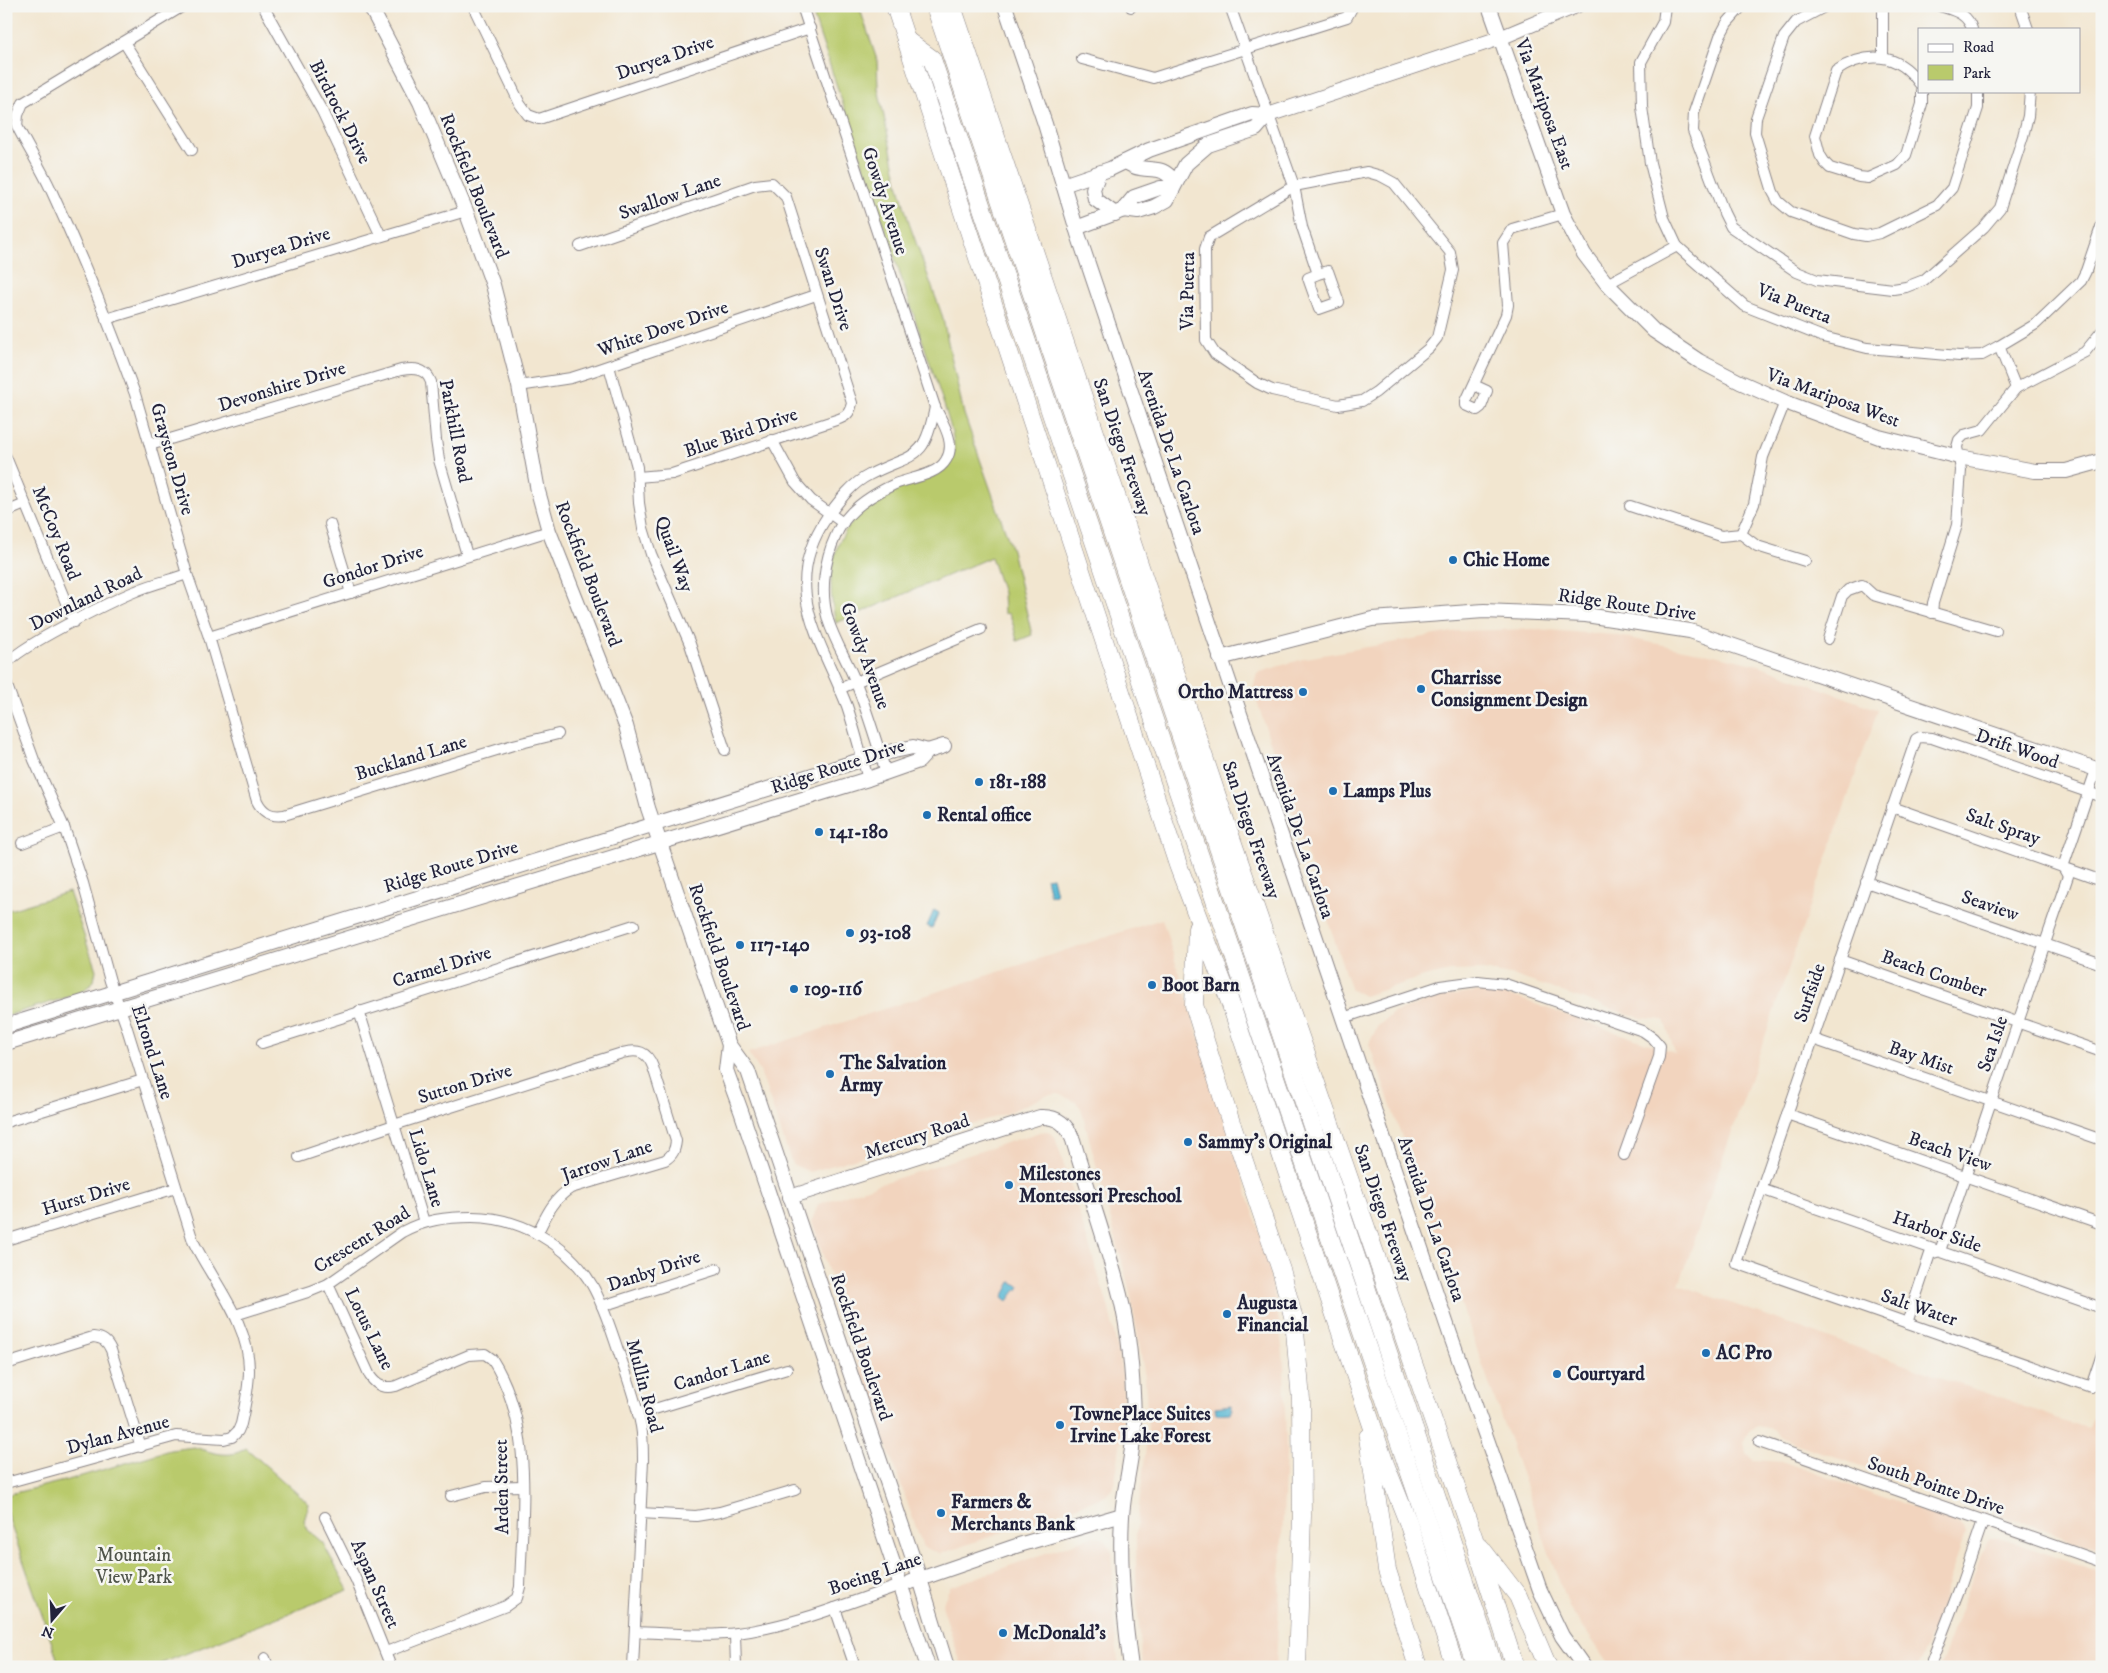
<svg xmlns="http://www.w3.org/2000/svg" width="2108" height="1673" font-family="'IM FELL DW Pica',serif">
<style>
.built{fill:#f2d4be}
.green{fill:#b9ca6c;stroke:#6e7654}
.water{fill:#53b5d2;stroke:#3a6c86}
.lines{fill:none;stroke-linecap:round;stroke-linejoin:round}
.street-casing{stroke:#8a8486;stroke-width:12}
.secondary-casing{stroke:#8a8486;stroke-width:16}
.highway-casing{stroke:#8a8486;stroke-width:19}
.street{stroke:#fff;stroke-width:10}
.secondary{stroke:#fff;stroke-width:14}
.highway{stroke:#fff;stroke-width:18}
.poi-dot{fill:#1f6fb2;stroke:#f6f6f2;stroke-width:2}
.labels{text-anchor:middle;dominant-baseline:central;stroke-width:5;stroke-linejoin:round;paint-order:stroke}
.street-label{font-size:19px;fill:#22223b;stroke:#f6f6f2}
.poi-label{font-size:19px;font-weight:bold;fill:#22223b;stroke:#f6f6f2;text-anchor:start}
.park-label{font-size:19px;fill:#4f544a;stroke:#f6f6f2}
</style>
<rect width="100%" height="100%" fill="#f6f6f2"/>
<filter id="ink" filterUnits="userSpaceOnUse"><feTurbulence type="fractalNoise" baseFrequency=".02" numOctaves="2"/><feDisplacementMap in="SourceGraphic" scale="10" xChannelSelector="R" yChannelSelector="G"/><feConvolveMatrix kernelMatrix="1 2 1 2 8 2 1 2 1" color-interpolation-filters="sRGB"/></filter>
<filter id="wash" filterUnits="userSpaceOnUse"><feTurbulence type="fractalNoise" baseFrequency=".0096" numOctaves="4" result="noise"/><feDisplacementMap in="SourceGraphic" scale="20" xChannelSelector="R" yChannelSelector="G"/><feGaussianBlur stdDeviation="1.12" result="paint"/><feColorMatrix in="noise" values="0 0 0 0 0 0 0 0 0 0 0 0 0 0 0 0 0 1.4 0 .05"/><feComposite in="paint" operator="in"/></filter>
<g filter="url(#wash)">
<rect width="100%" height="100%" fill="#f2e6d0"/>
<!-- built -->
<g class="built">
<path d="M 1534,629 L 1613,635 L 1709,654 L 1759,665 L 1878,710 L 1679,1285 L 2088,1429 L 2102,1387 L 2102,1550 L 1792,1442 L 1780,1436 L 1774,1429 L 1757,1426 L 1749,1432 L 1744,1443 L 1746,1453 L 1753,1460 L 1784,1462 L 1956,1523 L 1963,1528 L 1965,1534 L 1923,1656 L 1915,1667 L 1611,1667 L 1568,1606 L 1369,1044 L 1377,1027 L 1393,1013 L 1441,997 L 1483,991 L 1515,997 L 1675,1053 L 1664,1020 L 1643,1018 L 1624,1013 L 1515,976 L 1483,970 L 1450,971 L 1420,978 L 1364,996 L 1350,988 L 1253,689 L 1257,673 L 1306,658 L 1458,631 Z"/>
<path d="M 1162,919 L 1267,1256 L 1279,1321 L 1284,1364 L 1286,1453 L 1276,1667 L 1143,1667 L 1136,1594 L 1136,1533 L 1148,1430 L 1145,1377 L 1130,1292 L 1081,1108 L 1076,1102 L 1059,1094 L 1048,1095 L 1005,1114 L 810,1172 L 792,1164 L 760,1071 L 748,1053 Z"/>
<path d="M 1047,1131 L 1055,1137 L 1109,1309 L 1123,1379 L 1123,1425 L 1115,1483 L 1106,1496 L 940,1554 L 923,1547 L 866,1387 L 812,1221 L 818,1204 L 1040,1132 Z"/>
<path d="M 1094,1536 L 1105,1539 L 1112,1551 L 1115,1634 L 1119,1667 L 962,1667 L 942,1605 L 950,1587 Z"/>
<path d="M 1990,1538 L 1999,1538 L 2019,1544 L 2102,1574 L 2102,1667 L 1940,1667 L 1986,1542 Z"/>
</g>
<!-- green -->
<g class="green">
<path d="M 810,6 L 859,6 L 877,60 L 878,88 L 898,183 L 909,223 L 942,315 L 964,414 L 1012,550 L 1032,635 L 1017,641 L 1012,620 L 1009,614 L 1004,613 L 1003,593 L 991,557 L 836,623 C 820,556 842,511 906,486 C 919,481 942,477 950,464 C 960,450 949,423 945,408 Z"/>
<path d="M 69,892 L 96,970 L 94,981 L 81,993 L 6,1016 L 6,911 Z"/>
<path d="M 194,1447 C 211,1452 230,1460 246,1448 L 309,1504 L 304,1521 L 308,1530 L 323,1543 L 348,1590 L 152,1667 L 60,1667 L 6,1511 L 6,1495 L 68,1480 L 170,1450 Z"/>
</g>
<!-- water -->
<g class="water">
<path d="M 1052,877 L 1056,894 L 1050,895 L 1046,878 Z"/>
<path d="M 934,910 L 939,913 L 932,928 L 927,926 Z"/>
<path d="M 1011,1282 L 1020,1286 L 1018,1290 L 1016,1290 L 1008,1301 L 1003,1297 Z"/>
<path d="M 1231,1405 L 1232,1410 L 1230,1413 L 1216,1414 L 1215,1407 Z"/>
</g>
</g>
<g filter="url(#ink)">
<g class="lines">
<defs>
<g id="street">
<path d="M 183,6 L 23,103 L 18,115 L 17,126 C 28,148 41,168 51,190 C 82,257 110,325 135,394 L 187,574 L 209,637 L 257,801 C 263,813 271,817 284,815 L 513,745 L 558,734"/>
<path d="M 263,6 L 322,111 L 381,236"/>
<path d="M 473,6 L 520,104 L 528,115 L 539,119 L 810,28"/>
<path d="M 802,6 L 935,407 C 942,422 957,443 946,460 C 938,475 910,478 895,484 C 873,494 846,511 836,535 C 824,561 820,592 828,620 C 835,642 848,662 856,683 C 868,713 877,743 886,773"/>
<path d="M 1230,6 L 1294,186 L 1302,227 L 1318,274 L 1328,271 L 1339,302 L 1319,309 L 1308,278 L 1318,274"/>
<path d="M 1665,6 L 1663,22 L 1641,62 L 1642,107 L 1650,163 L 1664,218 L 1677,246 L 1745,306 L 1823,337 L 1867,348 L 1959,356 L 1982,355 L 1999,346 L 2036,324 L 2081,281 L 2086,271 L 2102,224"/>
<path d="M 1742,6 L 1727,23 L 1720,36 L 1694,112 L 1693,131 L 1724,213 L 1731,227 L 1797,272 L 1817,280 L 1893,289 L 1906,287 L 1924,280 L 1984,227 L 2000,208 L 2023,136 L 2028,116 L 2030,91"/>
<path d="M 1826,6 L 1796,22 L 1784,37 L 1756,118 L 1755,133 L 1773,192 L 1778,201 L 1791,212 L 1854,234 L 1866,236 L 1880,233 L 1937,205 L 1952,188 L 1978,108 L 1978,91"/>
<path d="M 1883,6 L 1883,57"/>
<path d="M 1940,6 C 1955,11 1967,13 1972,29"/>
<path d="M 2020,6 L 2028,29"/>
<path d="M 1131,7 L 1131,6"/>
<path d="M 124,42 L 192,150"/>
<path d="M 1082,59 L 1153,78 L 1347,17 L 1353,6"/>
<path d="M 1919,83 C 1898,52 1866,51 1836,71 L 1815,136 L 1820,155 L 1825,163 L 1830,168 L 1859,177 L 1868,178 L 1897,165 L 1906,155 L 1922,104 L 1922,91"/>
<path d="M 1367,172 L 1381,176 L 1394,183 L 1450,252 L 1453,270 L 1437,338 L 1429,348 L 1376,392 L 1362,401 L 1338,405 L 1272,390 L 1257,383 L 1215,354 L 1206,340 L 1205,249 L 1209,237 L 1294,186 Z"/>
<path d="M 580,246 L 755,185 L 772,183 L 786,197 L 852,403 C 850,413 846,417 836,420 L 672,474 L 638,477"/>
<path d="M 1607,284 L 1677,246"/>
<path d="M 106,319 L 466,211"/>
<path d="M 609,366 L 637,467 L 639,503 L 643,528 L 651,554 L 690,644 L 725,750"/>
<path d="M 1474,385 L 1487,391 L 1481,407 L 1477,410 L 1466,405 L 1466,401 L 1506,315 L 1508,305 L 1503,243 L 1512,229 L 1563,214"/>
<path d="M 519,386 L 571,378 L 590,372 L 816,295"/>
<path d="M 2016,388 L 2085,352 L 2102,331"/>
<path d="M 772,440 L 795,482 L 811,500 L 843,523"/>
<path d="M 150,445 L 401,370 C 414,368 426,368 431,382 L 436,440 L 439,460 L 467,555"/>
<path d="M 6,457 L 74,622"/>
<path d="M 1630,506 L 1721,536 L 1741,534 L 1757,546 L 1805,561"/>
<path d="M 6,512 L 25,504"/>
<path d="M 330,524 L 351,593"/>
<path d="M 1741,534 L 1754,504 L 1763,457 L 1785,402"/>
<path d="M 1932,613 L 1933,603 L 1957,525 L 1961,470 L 1957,447 L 1959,440 L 1964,435 L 1982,430 L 2016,388 L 1999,346"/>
<path d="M 209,637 L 549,531"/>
<path d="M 1828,639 L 1842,596 L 1848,590 L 1862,585 L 1873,595 L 1996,631"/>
<path d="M 6,665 C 15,648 114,600 136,591 C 152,584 170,580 187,574"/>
<path d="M 6,683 L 34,760 L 64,827 L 83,883 L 110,981 L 126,1025 L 193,1241 C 213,1282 249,1322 249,1370 C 249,1388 245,1406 241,1424 L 238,1431 L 232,1437 L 224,1439 L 176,1436 L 6,1483"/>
<path d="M 839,689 L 981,629"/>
<path d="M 868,779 C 861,755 855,730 847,706 C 821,639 779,588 827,517 C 839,501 851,484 869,475 C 913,452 924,464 935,407"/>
<path d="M 2102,797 L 1932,738 L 1920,737 L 1916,739 L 1736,1263 L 2091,1387 L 2102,1354"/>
<path d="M 1892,807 L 2102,881"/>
<path d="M 22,843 L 64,827"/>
<path d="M 1866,882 L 2102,964"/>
<path d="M 1840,960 L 2102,1052"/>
<path d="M 359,1011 L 424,1222"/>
<path d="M 1343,1018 L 1440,986 L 1478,981 L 1505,984 L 1643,1031 L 1653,1038 L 1660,1046 L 1659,1057 L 1624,1155"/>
<path d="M 1813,1039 L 2102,1140"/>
<path d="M 262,1043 L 634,925"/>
<path d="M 1787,1114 L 2102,1224"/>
<path d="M 6,1122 L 143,1080"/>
<path d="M 299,1157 L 394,1125 L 622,1053 C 638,1049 647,1051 653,1067 L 676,1141 C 675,1150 673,1155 665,1160 L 571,1188 C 553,1199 546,1216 537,1234"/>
<path d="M 1761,1189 L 2102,1308"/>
<path d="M 6,1240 L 176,1188"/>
<path d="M 328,1284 L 370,1376 C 377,1386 384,1389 396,1386 L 469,1355 L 485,1354 L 492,1359 C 535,1427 522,1511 520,1587 L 517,1598 L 506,1606 L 386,1652"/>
<path d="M 602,1306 L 717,1269"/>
<path d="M 235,1315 L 311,1291 L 328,1284 L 402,1232 C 424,1220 446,1217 472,1217 C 519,1217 568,1244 592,1285 C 604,1306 611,1330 619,1353 C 627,1376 636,1401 641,1426 C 643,1437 643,1449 643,1460 L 633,1667"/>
<path d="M 1907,1323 L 1930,1254 L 1940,1251 L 2068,876 L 2063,867 L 2096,770"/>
<path d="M 6,1364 L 93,1337 C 103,1338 107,1341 111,1350 L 141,1447"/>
<path d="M 638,1414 L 787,1369"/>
<path d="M 1759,1442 L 2102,1562"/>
<path d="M 451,1496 L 486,1487 L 523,1486"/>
<path d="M 640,1513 L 696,1516 L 720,1512 L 795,1490"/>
<path d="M 325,1517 L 356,1580 L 391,1667"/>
<path d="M 835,1608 L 855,1667"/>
<path d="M 635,1632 C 668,1633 704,1637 737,1633 C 794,1626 847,1603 901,1585"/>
<path d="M 735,1634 L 736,1667"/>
<path d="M 265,1658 L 268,1667"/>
<path d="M 1931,1667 L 1932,1660 L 1961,1585 L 1983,1521"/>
</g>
<g id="secondary">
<path d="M 370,6 L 420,102 L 466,211 L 493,285 L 519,386 L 538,491 L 549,531 L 626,726 L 648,808 L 729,1045 L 748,1071 L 920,1579 L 947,1667"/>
<path d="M 1005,6 L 1045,124 L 1078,234 L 1153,457 L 1450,1334 L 1540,1590 L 1562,1636 L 1584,1667"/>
<path d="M 1489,6 L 1563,214 L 1584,254 L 1607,284 L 1654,331 L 1699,361 L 1740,382 L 1785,402 L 1879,437 L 1959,457 L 2035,471 L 2066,471 L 2102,461"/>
<path d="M 1125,162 C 1130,164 1135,168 1140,168 C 1159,171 1160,166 1176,182"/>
<path d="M 1099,173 L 1093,189 L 1095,199 L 1115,214"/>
<path d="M 1063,185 L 1110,169 L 1149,150 L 1252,114 L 1268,115 L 1500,38 L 1576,6"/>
<path d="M 1123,210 L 1138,212 L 1154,207 L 1167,200 L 1186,164 L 1208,145 L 1256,129 L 1268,115"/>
<path d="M 1123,210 L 1134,197 L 1160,188 L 1173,188"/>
<path d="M 1076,228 L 1132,207"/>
<path d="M 1220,658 L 1372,619 L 1484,611 L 1586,615 L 1690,631 L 2102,771"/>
<path d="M 6,1026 L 880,754 L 913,747 L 928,751"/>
<path d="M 6,1043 L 868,779 L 919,761 L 928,751 L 944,746"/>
<path d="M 729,1045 L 726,1070 L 741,1111 L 928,1667"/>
<path d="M 790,1197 L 1040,1117 C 1057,1116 1067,1124 1073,1140 C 1088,1191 1107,1243 1120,1295 C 1130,1335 1133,1377 1134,1419 C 1135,1452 1124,1484 1122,1516 C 1119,1566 1124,1617 1131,1667"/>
<path d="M 911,1582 L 1019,1545 L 1122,1515"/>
</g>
<g id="highway">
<path d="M 895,6 L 1178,865 L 1229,999 L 1385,1464 L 1408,1522 L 1455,1667"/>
<path d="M 935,6 L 1494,1667"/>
<path d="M 952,6 L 1229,832 L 1474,1539 L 1515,1667"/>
<path d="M 906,40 L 932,59 L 1191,830 L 1476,1667"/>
<path d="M 1197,928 L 1194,1005 L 1224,1102 L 1282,1273 L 1294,1320 L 1301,1400 L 1302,1516 L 1297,1667"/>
<path d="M 1368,1437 L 1387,1570 L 1418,1667"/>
<path d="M 1481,1548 L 1518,1596 L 1548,1667"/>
</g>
</defs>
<!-- street casing -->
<use href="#street" class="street-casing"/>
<!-- secondary casing -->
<use href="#secondary" class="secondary-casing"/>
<!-- highway casing -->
<use href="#highway" class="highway-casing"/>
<!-- street -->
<use href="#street" class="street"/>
<!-- secondary -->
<use href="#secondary" class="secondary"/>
<!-- highway -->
<use href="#highway" class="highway"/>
</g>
</g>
<!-- markers -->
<g class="poi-dot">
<circle cx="1453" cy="560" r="5"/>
<circle cx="1421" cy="689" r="5"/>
<circle cx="1303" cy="692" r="5"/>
<circle cx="979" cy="782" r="5"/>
<circle cx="1333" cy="791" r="5"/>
<circle cx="927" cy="815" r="5"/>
<circle cx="819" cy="832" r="5"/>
<circle cx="850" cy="933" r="5"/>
<circle cx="740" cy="945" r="5"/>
<circle cx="1152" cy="985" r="5"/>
<circle cx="794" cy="989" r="5"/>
<circle cx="830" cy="1074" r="5"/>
<circle cx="1188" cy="1142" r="5"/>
<circle cx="1009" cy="1185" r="5"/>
<circle cx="1227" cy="1314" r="5"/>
<circle cx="1706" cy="1353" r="5"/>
<circle cx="1557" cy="1374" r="5"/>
<circle cx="1060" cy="1425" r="5"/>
<circle cx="941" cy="1513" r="5"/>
<circle cx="1003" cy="1633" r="5"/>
</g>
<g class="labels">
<!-- street labels -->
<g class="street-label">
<text transform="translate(665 58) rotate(-19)">Duryea Drive</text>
<text transform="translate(1544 104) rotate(70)">Via Mariposa East</text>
<text transform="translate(340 112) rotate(63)">Birdrock Drive</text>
<text transform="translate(474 186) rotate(68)">Rockfield Boulevard</text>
<text transform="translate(670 197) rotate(-19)">Swallow Lane</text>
<text transform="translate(885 201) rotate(72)">Gowdy Avenue</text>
<text transform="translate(281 248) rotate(-17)">Duryea Drive</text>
<text transform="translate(833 289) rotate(72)">Swan Drive</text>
<text transform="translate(1188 291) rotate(-89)">Via Puerta</text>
<text transform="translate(1794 304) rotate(22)">Via Puerta</text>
<text transform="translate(663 329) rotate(-19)">White Dove Drive</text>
<text transform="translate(282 387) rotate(-17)">Devonshire Drive</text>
<text transform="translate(1833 398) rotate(20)">Via Mariposa West</text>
<text transform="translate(455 431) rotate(79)">Parkhill Road</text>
<text transform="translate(741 433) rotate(-19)">Blue Bird Drive</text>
<text transform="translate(1122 447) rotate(71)">San Diego Freeway</text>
<text transform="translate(1171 452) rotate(71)">Avenida De La Carlota</text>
<text transform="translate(172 459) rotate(74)">Grayston Drive</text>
<text transform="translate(56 533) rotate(68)">McCoy Road</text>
<text transform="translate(674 554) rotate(70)">Quail Way</text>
<text transform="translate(373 567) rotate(-18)">Gondor Drive</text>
<text transform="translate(588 574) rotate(69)">Rockfield Boulevard</text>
<text transform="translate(86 599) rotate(-26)">Downland Road</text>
<text transform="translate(1627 605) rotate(8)">Ridge Route Drive</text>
<text transform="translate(865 656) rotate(70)">Gowdy Avenue</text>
<text transform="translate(2017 749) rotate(19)">Drift Wood</text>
<text transform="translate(411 758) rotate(-17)">Buckland Lane</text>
<text transform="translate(838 767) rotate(-18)">Ridge Route Drive</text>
<text transform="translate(2003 827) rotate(19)">Salt Spray</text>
<text transform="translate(1251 830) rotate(71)">San Diego Freeway</text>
<text transform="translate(1300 836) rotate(71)">Avenida De La Carlota</text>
<text transform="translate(451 867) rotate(-17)">Ridge Route Drive</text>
<text transform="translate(1990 906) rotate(19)">Seaview</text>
<text transform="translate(719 957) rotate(71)">Rockfield Boulevard</text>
<text transform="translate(442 967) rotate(-17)">Carmel Drive</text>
<text transform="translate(1934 974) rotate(19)">Beach Comber</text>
<text transform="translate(1810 993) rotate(-71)">Surfside</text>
<text transform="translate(1993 1044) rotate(-71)">Sea Isle</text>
<text transform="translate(152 1052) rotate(72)">Elrond Lane</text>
<text transform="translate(1921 1058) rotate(19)">Bay Mist</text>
<text transform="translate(465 1084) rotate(-17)">Sutton Drive</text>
<text transform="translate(917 1137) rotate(-18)">Mercury Road</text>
<text transform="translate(1950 1152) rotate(19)">Beach View</text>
<text transform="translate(607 1161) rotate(-19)">Jarrow Lane</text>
<text transform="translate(426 1168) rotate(73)">Lido Lane</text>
<text transform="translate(86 1197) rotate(-17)">Hurst Drive</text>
<text transform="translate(1383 1213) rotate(71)">San Diego Freeway</text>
<text transform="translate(1431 1219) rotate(71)">Avenida De La Carlota</text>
<text transform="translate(1937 1232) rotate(19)">Harbor Side</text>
<text transform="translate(362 1240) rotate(-32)">Crescent Road</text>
<text transform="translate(654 1271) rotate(-18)">Danby Drive</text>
<text transform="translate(1919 1308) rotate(19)">Salt Water</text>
<text transform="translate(369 1329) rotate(64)">Lotus Lane</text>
<text transform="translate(861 1347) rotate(71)">Rockfield Boulevard</text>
<text transform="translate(722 1371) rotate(-17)">Candor Lane</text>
<text transform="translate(644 1386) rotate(75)">Mullin Road</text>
<text transform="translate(118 1435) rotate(-15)">Dylan Avenue</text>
<text transform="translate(1936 1486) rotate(19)">South Pointe Drive</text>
<text transform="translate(502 1487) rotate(-91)">Arden Street</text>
<text transform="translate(875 1574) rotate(-19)">Boeing Lane</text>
<text transform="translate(375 1584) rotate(66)">Aspan Street</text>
</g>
<!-- poi labels -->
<g class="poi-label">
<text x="1463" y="560">Chic Home</text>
<text x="1431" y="678">Charrisse<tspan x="1431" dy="22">Consignment Design</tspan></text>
<text x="1293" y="692" text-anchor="end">Ortho Mattress</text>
<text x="989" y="782">181-188</text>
<text x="1343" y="791">Lamps Plus</text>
<text x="937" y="815">Rental office</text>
<text x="829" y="832">141-180</text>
<text x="860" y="933">93-108</text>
<text x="750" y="945">117-140</text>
<text x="1162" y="985">Boot Barn</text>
<text x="804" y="989">109-116</text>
<text x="840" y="1063">The Salvation<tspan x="840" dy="22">Army</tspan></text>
<text x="1198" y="1142">Sammy's Original</text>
<text x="1019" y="1174">Milestones<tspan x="1019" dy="22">Montessori Preschool</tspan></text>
<text x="1237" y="1303">Augusta<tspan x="1237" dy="22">Financial</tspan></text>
<text x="1716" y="1353">AC Pro</text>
<text x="1567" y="1374">Courtyard</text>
<text x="1070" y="1414">TownePlace Suites<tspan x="1070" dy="22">Irvine Lake Forest</tspan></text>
<text x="951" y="1502">Farmers &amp;<tspan x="951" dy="22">Merchants Bank</tspan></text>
<text x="1013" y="1633">McDonald's</text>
</g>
<!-- park labels -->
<g class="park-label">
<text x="134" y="1555">Mountain<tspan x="134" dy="22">View Park</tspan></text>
</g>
</g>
<!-- margin -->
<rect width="2108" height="1673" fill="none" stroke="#f6f6f2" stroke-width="25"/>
<!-- legend -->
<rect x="1918" y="28" width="162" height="65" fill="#f6f6f2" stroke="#a1a1a9"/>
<rect x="1928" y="44" width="25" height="8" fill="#ffffff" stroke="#a1a1a9"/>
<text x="1963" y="52" font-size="15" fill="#22223b">Road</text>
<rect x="1928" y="65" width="25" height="15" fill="#b9ca6c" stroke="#a1a1a9"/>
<text x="1963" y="78" font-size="15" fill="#22223b">Park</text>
<!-- north arrow -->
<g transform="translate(52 1620) rotate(199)" stroke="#f6f6f2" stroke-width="4" paint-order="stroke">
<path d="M0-4L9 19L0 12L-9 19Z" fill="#22223b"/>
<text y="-8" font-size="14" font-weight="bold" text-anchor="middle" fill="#22223b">N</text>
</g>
</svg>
